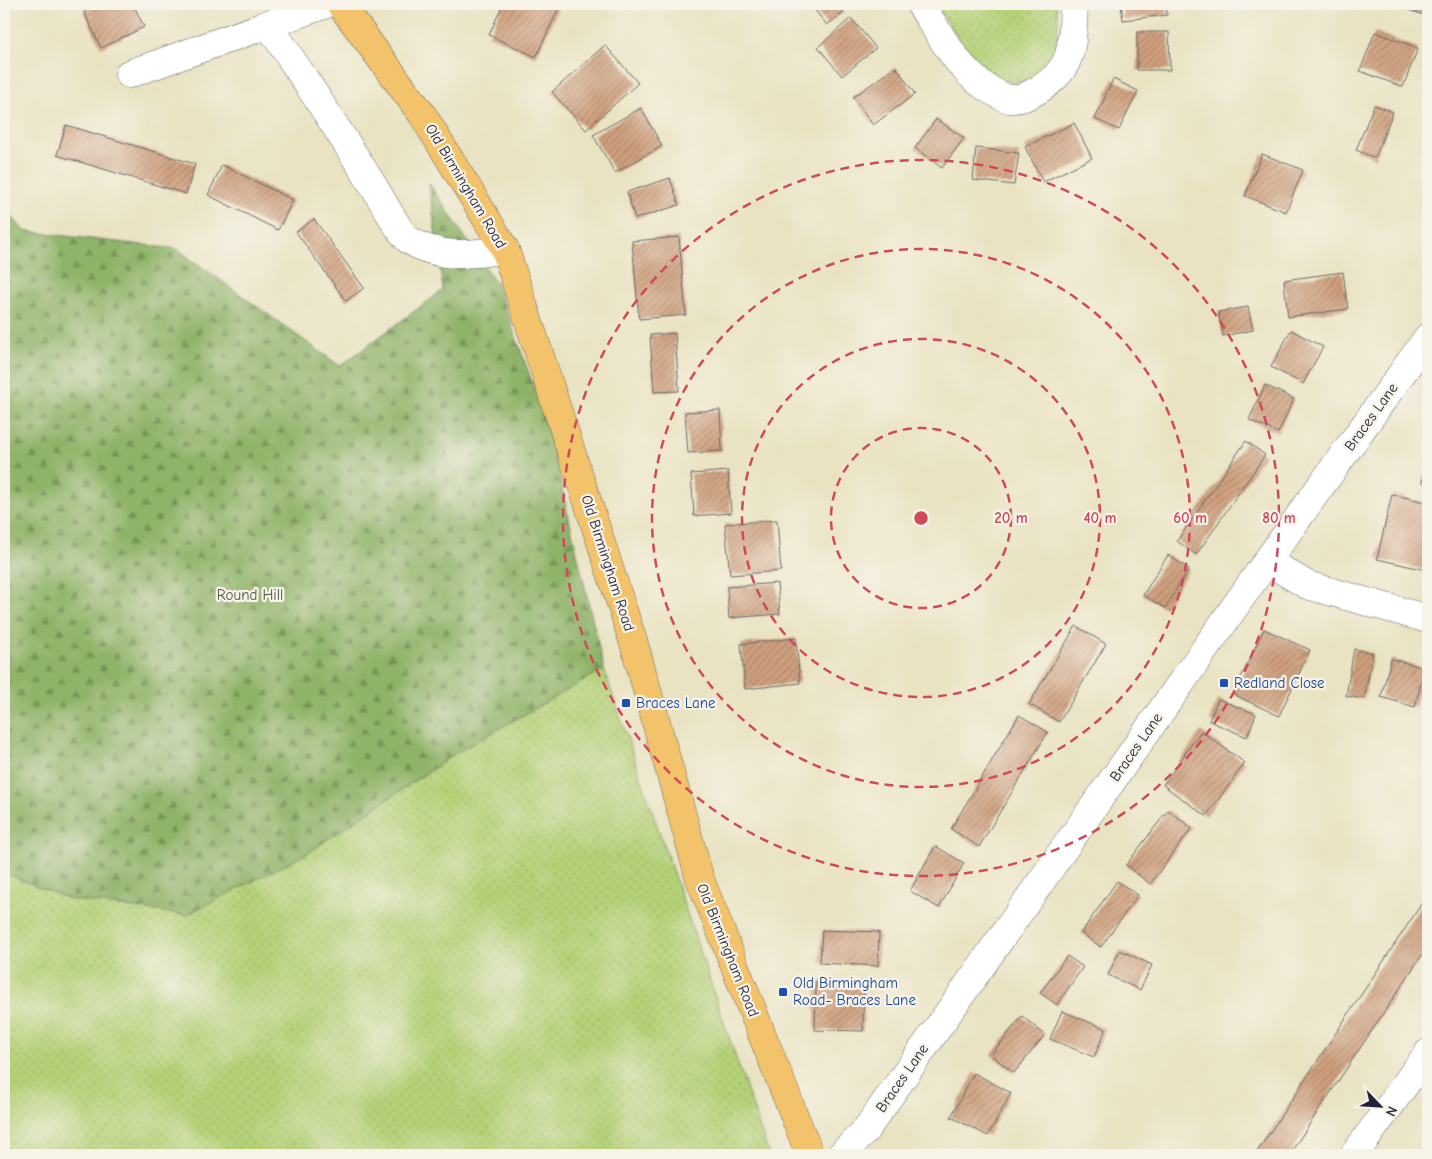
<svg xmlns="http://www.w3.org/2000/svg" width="1432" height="1159" font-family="'Comic Neue',sans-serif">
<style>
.green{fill:url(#green-dots);stroke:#6b7a59}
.forest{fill:url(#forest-firs);stroke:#586a52}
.building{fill:url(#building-hatch)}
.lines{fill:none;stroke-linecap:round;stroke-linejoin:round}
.minor-casing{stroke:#68666a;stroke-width:29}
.major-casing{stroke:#68666a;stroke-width:29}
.minor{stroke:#fff;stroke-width:28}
.major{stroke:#f2c36a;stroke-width:28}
.ring{fill:none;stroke:#d1495b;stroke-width:2.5;stroke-dasharray:9 6}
.transit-dot{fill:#1a4fb4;stroke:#f7f3e8;stroke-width:2}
.labels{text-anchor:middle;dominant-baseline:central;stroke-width:4.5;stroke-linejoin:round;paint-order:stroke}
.street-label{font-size:15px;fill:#22223b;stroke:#f7f3e8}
.park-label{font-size:15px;fill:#4e574d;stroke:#f7f3e8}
.transit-label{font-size:15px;fill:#164399;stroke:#f7f3e8;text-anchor:start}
.centre{fill:#d1495b;stroke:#f7f3e8;stroke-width:2.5}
.ring-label{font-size:15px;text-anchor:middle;font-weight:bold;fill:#d1495b;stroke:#f7f3e8;stroke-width:4.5;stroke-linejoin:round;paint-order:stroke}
</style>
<defs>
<pattern id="green-dots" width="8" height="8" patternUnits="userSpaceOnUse" patternTransform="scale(1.25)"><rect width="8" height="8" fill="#b4d177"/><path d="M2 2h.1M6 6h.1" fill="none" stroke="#9ab368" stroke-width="1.8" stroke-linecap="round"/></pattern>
<pattern id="forest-firs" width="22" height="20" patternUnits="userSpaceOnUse" patternTransform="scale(1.25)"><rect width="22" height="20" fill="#8fb368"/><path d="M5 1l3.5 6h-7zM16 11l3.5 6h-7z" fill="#749157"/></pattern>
<pattern id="building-hatch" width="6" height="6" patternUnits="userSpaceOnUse" patternTransform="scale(1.25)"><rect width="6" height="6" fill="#d0a07d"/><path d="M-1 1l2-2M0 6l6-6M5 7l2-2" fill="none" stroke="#a88268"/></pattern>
</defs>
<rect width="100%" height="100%" fill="#f7f3e8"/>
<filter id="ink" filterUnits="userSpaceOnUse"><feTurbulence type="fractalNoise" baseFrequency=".02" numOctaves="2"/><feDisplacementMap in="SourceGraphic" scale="10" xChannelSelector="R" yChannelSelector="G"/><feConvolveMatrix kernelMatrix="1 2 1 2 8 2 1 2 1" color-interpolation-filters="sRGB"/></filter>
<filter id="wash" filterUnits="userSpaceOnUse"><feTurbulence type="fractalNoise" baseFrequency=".0096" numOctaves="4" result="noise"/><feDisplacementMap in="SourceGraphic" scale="20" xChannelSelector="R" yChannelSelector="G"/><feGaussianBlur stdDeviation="1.12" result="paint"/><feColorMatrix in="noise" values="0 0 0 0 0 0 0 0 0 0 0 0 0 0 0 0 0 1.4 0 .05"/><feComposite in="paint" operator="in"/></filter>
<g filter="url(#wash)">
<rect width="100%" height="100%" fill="#e9e3c2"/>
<!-- green -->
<g class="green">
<path d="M 935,4 L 1056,4 L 1058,21 L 1056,54 L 1045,67 L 1023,82 L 1004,81 L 981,70 Z"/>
<path d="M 604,669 L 769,1155 L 4,1155 L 4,873 L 69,899 L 186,915 L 306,854 L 456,753 Z"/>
</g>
<!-- forest -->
<path class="forest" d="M 429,183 L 497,285 L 546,420 L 604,669 L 456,753 L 306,854 L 186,915 L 69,899 L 4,873 L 4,207 L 24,231 L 177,249 L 340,366 L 443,290 Z"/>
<g id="blocks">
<!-- building -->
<g class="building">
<path d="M 102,4 L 133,4 L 144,27 L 101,48 L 84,12 Z"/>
<path d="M 503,4 L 544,4 L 558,10 L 536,57 L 489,35 Z"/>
<path d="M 810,4 L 837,4 L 844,12 L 827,25 Z"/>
<path d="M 1121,4 L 1166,4 L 1167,15 L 1123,20 Z"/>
<path d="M 1406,4 L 1428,4 L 1428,16 L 1405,9 Z"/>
<path d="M 851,18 L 876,48 L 842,76 L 818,47 Z"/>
<path d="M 1137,32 L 1169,32 L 1170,70 L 1137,70 Z"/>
<path d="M 1375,32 L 1418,48 L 1403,87 L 1360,71 Z"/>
<path d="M 605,45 L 638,83 L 586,130 L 552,92 Z"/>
<path d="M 896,67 L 915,94 L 873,125 L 853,97 Z"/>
<path d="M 1113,79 L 1138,91 L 1119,130 L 1095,119 Z"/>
<path d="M 1374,105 L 1393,112 L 1375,158 L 1356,150 Z"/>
<path d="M 641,108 L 662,146 L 615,173 L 593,135 Z"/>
<path d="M 936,119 L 964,138 L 942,168 L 915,148 Z"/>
<path d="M 1074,123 L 1092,158 L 1043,182 L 1025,147 Z"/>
<path d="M 66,125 L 195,164 L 186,194 L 57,155 Z"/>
<path d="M 976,148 L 1019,153 L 1014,185 L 973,180 Z"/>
<path d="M 1262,154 L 1303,170 L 1286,212 L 1245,196 Z"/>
<path d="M 222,165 L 293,200 L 278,230 L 208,195 Z"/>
<path d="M 670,178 L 679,205 L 635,219 L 627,192 Z"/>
<path d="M 314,219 L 364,288 L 346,301 L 296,232 Z"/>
<path d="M 679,237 L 686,315 L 639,319 L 632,241 Z"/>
<path d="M 1343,272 L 1348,309 L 1288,317 L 1284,280 Z"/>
<path d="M 1248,307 L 1253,330 L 1223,336 L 1218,312 Z"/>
<path d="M 1291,330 L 1323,347 L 1303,384 L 1271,367 Z"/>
<path d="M 675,333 L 679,391 L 654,392 L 650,335 Z"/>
<path d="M 1265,385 L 1294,399 L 1278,433 L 1249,420 Z"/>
<path d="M 720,410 L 722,451 L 688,453 L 685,412 Z"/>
<path d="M 1246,441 L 1265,455 L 1196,555 L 1177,541 Z"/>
<path d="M 1428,465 L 1428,485 L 1422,482 Z"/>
<path d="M 728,471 L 731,513 L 694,516 L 691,474 Z"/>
<path d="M 1392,494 L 1428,503 L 1428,560 L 1426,570 L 1377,559 Z"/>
<path d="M 777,520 L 781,571 L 730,575 L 725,524 Z"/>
<path d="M 1168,555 L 1189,569 L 1165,608 L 1143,595 Z"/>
<path d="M 777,583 L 780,614 L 729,618 L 727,587 Z"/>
<path d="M 1076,626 L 1106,644 L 1059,722 L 1029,704 Z"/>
<path d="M 1264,629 L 1310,650 L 1279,716 L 1233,694 Z"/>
<path d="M 796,638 L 800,683 L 745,689 L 741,644 Z"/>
<path d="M 1354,649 L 1373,653 L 1364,699 L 1346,696 Z"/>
<path d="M 1391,659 L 1425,668 L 1415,707 L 1381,697 Z"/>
<path d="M 1218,699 L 1256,714 L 1247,737 L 1209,721 Z"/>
<path d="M 1019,715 L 1048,732 L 979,847 L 951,829 Z"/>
<path d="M 1201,731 L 1245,763 L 1206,816 L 1163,785 Z"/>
<path d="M 1168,810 L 1192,828 L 1150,884 L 1126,865 Z"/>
<path d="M 935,846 L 964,863 L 939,908 L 910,891 Z"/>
<path d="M 1117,881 L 1138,895 L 1101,947 L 1081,933 Z"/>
<path d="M 1428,894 L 1428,946 L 1289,1155 L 1255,1155 Z"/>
<path d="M 822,930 L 879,932 L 878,966 L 820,963 Z"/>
<path d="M 1120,950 L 1152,965 L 1140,990 L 1108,975 Z"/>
<path d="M 1067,956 L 1083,967 L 1057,1005 L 1040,993 Z"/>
<path d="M 816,981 L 864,982 L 863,1031 L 815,1030 Z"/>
<path d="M 1062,1011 L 1106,1029 L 1094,1057 L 1050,1039 Z"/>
<path d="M 1022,1016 L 1045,1035 L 1014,1073 L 991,1055 Z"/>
<path d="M 974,1073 L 1011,1093 L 988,1136 L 951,1117 Z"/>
</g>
</g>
</g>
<g filter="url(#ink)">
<use href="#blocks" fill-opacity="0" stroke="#68666a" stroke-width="1"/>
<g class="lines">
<defs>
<g id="minor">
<path d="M 920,4 C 941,35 960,76 996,93 C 1000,95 1005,99 1010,99 C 1021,100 1029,95 1038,90 C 1076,68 1072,42 1074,4"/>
<path d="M 268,24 C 304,78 340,132 374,187 C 380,197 402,236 409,240 C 438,259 473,255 505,249"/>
<path d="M 129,74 L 326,4"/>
<path d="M 1267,561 L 1307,585 L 1428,619"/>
<path d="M 841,1155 L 865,1131 L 1267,561 L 1428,337"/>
<path d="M 1354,1155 L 1428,1053"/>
</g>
<path id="major" d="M 340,4 L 422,114 L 505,249 L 635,647 L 700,879 L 810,1155"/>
</defs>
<!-- minor casing -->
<use href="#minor" class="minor-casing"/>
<!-- major casing -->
<use href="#major" class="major-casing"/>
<!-- minor -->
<use href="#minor" class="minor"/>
<!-- major -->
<use href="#major" class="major"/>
</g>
</g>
<!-- distance rings -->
<g class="ring">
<circle cx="921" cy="518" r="90"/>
<circle cx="921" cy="518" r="179"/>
<circle cx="921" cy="518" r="269"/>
<circle cx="921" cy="518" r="358"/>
</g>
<!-- markers -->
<g class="transit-dot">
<rect x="1219" y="678" width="10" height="10" rx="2.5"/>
<rect x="621" y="698" width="10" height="10" rx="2.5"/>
<rect x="778" y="987" width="10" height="10" rx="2.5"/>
</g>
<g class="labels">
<!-- street labels -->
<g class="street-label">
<text transform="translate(466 186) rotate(59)">Old Birmingham Road</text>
<text transform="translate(1371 417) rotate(-54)">Braces Lane</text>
<text transform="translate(608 563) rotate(72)">Old Birmingham Road</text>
<text transform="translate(1136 747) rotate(-55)">Braces Lane</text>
<text transform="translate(728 950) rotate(68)">Old Birmingham Road</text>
<text transform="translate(902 1078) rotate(-55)">Braces Lane</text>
</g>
<!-- park labels -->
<g class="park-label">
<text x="250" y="595">Round Hill</text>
</g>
<!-- transit labels -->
<g class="transit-label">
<text x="1234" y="683">Redland Close</text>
<text x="636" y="703">Braces Lane</text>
<text x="793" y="983">Old Birmingham<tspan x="793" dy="17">Road- Braces Lane</tspan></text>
</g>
</g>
<circle cx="921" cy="518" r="8" class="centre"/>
<g class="ring-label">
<text x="1011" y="523">20 m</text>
<text x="1100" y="523">40 m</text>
<text x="1190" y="523">60 m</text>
<text x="1279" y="523">80 m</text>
</g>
<!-- margin -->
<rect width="1432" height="1159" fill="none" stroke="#f7f3e8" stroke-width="20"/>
<!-- north arrow -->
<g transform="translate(1380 1106) rotate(115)" stroke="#f7f3e8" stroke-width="4" paint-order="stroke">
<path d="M0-4L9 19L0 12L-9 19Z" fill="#22223b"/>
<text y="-8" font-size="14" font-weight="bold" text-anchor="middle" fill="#22223b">N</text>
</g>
</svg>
